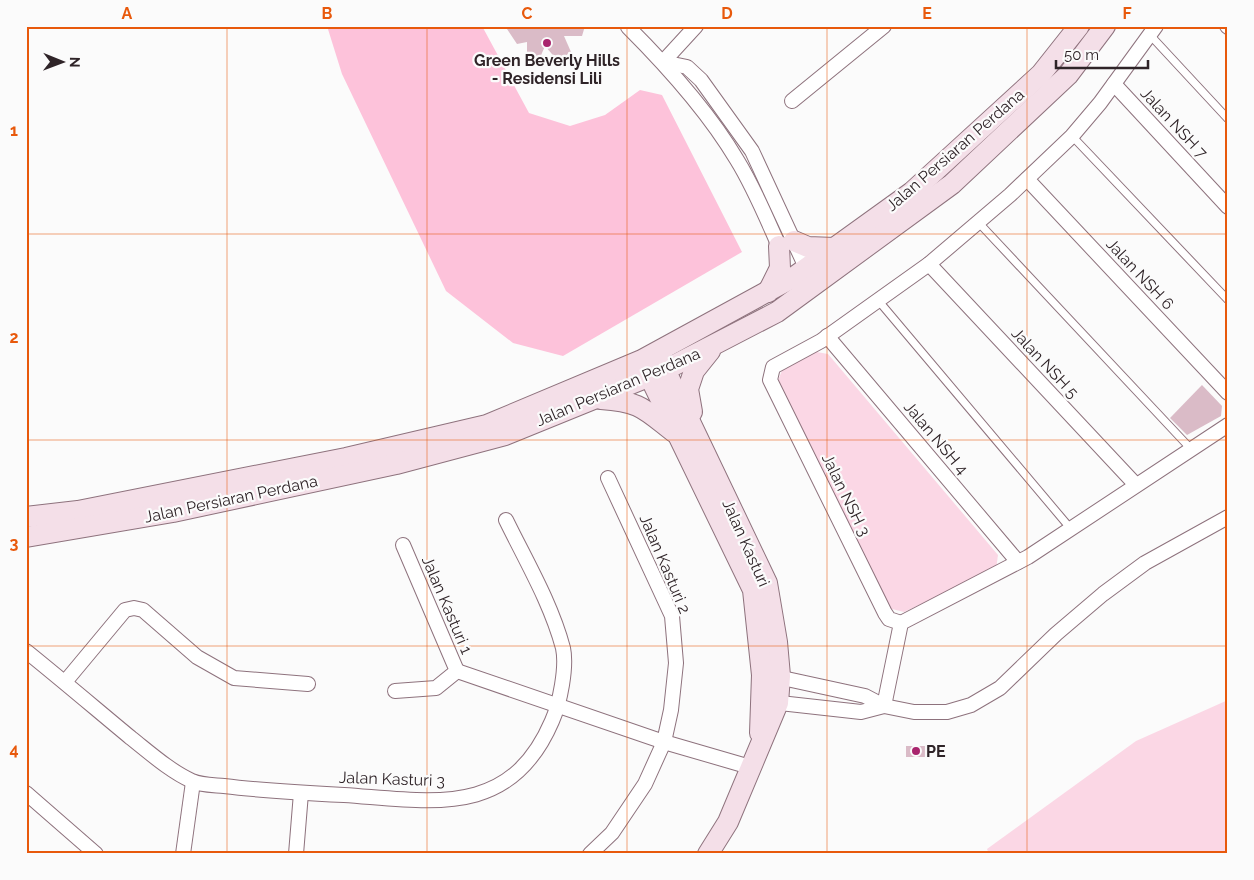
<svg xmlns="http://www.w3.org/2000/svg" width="1254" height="880" font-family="Raleway,sans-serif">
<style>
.green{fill:#fbd7e5}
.water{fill:#fdc2da}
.building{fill:#dabbc7}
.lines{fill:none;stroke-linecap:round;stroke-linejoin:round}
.lane-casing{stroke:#8e727d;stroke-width:9}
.street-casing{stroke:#8e727d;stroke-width:16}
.secondary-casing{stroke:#8e727d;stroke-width:22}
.lane{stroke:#fff;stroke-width:7}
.street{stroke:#fff;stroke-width:14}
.secondary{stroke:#f4dfe8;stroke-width:20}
.grid{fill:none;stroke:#e8590c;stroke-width:1;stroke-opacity:0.55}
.poi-dot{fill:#a9246d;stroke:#fbfbfb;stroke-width:2}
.labels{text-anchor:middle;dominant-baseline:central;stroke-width:4.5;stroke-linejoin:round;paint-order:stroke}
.poi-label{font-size:16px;font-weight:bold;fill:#2f2428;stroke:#fbfbfb}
.street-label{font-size:16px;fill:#2f2428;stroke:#fbfbfb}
.neatline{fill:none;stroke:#e8590c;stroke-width:2}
.grid-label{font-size:16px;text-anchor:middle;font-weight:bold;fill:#e8590c}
</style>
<rect width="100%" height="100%" fill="#fbfbfb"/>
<!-- green -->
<g class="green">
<path d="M 811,351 L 828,354 L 998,555 L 996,569 L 904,612 L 888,608 L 777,383 L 783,368 Z"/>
<path d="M 1228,700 L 1228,854 L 989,854 L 987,849 L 1136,741 Z"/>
</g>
<!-- water -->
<path class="water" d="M 327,26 L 482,26 L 529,113 L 570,126 L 605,115 L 640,90 L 662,95 L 742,252 L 563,356 L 513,343 L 446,291 L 342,74 Z"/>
<!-- building -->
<g class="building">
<path d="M 505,26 L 585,26 L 582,36 L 564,36 L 571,52 L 558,61 L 545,46 L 539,60 L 527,55 L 527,42 L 517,44 Z"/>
<path d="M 1202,385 L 1222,406 L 1221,416 L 1187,435 L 1170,418 Z"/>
<rect x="906" y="746" width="20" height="11"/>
</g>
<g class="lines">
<defs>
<g id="lane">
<path d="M 1150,35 L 1228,119"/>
<path d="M 1072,136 L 1228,300"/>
<path d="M 978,222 L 1191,449"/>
<path d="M 877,299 L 1071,529"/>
</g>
<g id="street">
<path d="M 1227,26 L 1228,27"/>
<path d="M 628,27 C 668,67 708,111 737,160 C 755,189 768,222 782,253"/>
<path d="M 663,62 L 687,67 L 701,80 L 752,151 L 809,274"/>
<path d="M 663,62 L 696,26"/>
<path d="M 1114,84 L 1228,207"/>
<path d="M 792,101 L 884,26"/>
<path d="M 1027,179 L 1228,393"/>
<path d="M 929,264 L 1136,485"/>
<path d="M 827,336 L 1018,562"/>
<path d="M 901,623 L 889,619 L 885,613 L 770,380 L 773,367 L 821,341 L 929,264 L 1010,195 L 1072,136 L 1100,103 L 1156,26"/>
<path d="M 26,651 C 62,680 96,709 131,738 C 150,753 170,771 192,781 C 200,785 214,785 224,786 C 264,791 304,793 344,795 C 432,801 510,819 552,721 C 560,703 567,667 563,648 C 551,603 526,561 506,520"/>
<path d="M 457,671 L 664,742 L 750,767"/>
<path d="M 773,676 L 865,696 L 884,706 L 914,712 L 947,712 L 971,705 L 1000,688 L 1056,634 L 1103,594 L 1145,563 L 1228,517"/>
<path d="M 65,682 L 125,610 L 134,608 L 143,610 L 197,657 L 234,678 L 308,684"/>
<path d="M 395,691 L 436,688 L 457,671 L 403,545"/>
<path d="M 771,702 L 861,712 L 884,706"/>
<path d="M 884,706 L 901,623 L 1028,557 L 1228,425"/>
<path d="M 26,793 L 96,854"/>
<path d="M 183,854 L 193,782"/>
<path d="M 296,854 L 301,793"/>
<path d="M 590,854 L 612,833 L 645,784 L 664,742 L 671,710 L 676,663 L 672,616 L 608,478"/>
</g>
<g id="secondary">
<path d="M 794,241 L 808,247 L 835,248"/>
<path d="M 768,292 L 780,268 L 779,246"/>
<path d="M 660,359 L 767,583 L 777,642 L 780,676 L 778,703 L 728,822 L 708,854"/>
<path d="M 644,365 L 753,590 L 762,675 L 760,733"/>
<path d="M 601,399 C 641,402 643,408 674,432"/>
<path d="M 692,412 L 688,389 L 694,371 L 710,351"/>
<path d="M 26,517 L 78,511 L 346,458 L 487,425 L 642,360 L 794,277 L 912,192 L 1041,74 L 1079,26"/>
<path d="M 26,537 L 173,512 L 396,464 L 505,435 L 665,370 L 777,312 L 952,184 L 1068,75 L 1105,26"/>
</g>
</defs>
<!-- lane casing -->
<use href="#lane" class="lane-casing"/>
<!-- street casing -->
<use href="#street" class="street-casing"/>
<!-- secondary casing -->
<use href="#secondary" class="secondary-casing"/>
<!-- lane -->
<use href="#lane" class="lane"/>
<!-- street -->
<use href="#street" class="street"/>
<!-- secondary -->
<use href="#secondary" class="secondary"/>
</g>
<!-- grid -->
<path class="grid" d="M 227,26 L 227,854M 427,26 L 427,854M 627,26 L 627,854M 827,26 L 827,854M 1027,26 L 1027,854M 26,234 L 1228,234M 26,440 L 1228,440M 26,646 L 1228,646"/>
<!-- markers -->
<g class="poi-dot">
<circle cx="547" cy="43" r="5"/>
<circle cx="916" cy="751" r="5"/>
</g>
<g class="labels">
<!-- poi labels -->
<g class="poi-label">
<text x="547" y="60">Green Beverly Hills<tspan x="547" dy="18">- Residensi Lili</tspan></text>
<text x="926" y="751" text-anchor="start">PE</text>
</g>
<!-- street labels -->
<g class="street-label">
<text transform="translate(1174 123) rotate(47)">Jalan NSH 7</text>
<text transform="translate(955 150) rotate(-41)">Jalan Persiaran Perdana</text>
<text transform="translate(1140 274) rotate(47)">Jalan NSH 6</text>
<text transform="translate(1045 363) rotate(47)">Jalan NSH 5</text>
<text transform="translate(618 387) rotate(-23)">Jalan Persiaran Perdana</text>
<text transform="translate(936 438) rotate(50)">Jalan NSH 4</text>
<text transform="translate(846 495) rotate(64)">Jalan NSH 3</text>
<text transform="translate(231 499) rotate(-12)">Jalan Persiaran Perdana</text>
<text transform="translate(746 543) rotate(66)">Jalan Kasturi</text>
<text transform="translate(665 564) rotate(67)">Jalan Kasturi 2</text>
<text transform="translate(447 605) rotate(67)">Jalan Kasturi 1</text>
<text transform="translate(392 779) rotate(2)">Jalan Kasturi 3</text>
</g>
</g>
<!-- border -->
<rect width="1254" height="880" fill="none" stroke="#fbfbfb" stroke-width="55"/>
<!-- north arrow -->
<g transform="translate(62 62) rotate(91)" stroke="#fbfbfb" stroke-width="4" paint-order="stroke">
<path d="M0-4L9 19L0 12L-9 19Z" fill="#2f2428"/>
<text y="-8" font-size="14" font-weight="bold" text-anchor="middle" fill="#2f2428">N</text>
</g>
<!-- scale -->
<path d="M1056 60v8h92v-8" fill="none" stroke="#2f2428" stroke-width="2.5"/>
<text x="1064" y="60" font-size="15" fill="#2f2428" stroke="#fbfbfb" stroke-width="4" paint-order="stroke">50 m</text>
<rect x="28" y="28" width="1198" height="824" class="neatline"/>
<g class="grid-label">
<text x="127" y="19">A</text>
<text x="327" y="19">B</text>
<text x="527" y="19">C</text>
<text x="727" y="19">D</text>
<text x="927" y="19">E</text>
<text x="1127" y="19">F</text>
<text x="14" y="136">1</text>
<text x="14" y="343">2</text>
<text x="14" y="549">3</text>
<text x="14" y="755">4</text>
</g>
</svg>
